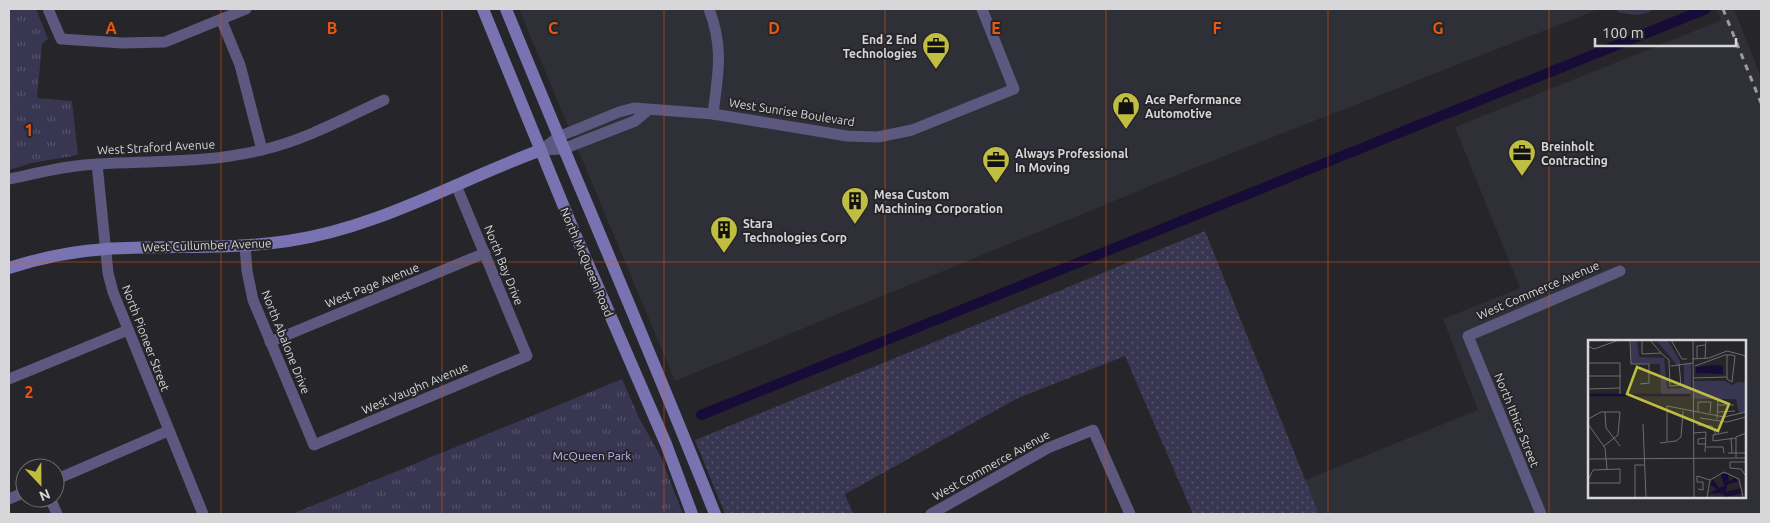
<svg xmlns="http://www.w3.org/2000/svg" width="1770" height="523" font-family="Ubuntu,sans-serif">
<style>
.built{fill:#2f2f37;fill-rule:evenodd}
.grass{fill:url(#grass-dots)}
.park{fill:url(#park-tufts)}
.garden{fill:#393652}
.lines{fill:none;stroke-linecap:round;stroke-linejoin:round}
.canal{stroke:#170c37;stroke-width:10}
.street{stroke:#5c587f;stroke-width:11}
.secondary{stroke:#7a73b1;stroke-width:12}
.rail{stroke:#9b9a9d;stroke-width:3;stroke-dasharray:6 6;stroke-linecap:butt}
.grid{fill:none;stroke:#e8590c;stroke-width:1;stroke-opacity:0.55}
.labels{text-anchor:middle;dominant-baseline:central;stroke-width:4;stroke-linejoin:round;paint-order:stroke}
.poi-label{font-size:12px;font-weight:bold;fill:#d7d7d9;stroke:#262529;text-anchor:start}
.street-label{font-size:12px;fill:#d7d7d9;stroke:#262529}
.park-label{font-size:12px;fill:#beb8f6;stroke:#262529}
.inset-river{fill:none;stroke:#170c37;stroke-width:2.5}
.inset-road{fill:none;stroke:#6d6c6f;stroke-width:1}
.view{fill:#c0be41;fill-opacity:0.15;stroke:#c0be41;stroke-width:2.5}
.inset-edge{fill:none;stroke:#d7d7d9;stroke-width:2.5}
.grid-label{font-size:16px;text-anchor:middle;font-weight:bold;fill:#e8590c;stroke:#262529;stroke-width:4;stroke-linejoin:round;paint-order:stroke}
</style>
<defs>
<pattern id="grass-dots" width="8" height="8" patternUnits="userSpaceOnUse" patternTransform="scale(1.25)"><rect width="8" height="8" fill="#393652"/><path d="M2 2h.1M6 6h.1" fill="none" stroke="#55526a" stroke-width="1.8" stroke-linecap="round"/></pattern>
<pattern id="park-tufts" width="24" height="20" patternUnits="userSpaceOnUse" patternTransform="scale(1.25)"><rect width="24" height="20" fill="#393652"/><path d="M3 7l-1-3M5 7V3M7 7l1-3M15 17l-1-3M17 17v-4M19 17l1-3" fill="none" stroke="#55526a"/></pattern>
</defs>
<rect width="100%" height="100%" fill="#262529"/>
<!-- built -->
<g class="built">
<path d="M 519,9 L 1599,9 L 1187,171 L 675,381 Z"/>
<path d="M 1716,9 L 1734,9 L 1761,77 L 1761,514 L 1319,514 L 1305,480 L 1478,410 L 1443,319 L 1520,288 L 1455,127 L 1712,24 L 1721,20 ZM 1589,342 L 1744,342 L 1744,497 L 1589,497 Z"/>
</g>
<!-- grass -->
<path class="grass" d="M 1205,231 L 1319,514 L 1193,514 L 1125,356 L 1018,398 L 845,494 L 853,514 L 725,514 L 695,440 Z"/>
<!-- park -->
<g class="park">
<path d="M 9,9 L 36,9 L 48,39 L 42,44 L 37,98 L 72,101 L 78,155 L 32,163 L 9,170 Z"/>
<path d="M 1617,9 L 1654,9 C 1643,17 1631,15 1618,12 Z"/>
<path d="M 622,379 L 639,418 L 660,455 L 683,514 L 292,514 Z"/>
</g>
<!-- garden -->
<path class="garden" d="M 526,509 L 544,510 L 554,514 L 498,514 L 508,511 Z"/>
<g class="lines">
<!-- canal -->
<path class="canal" d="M 701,415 L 1706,9"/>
<!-- street -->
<g class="street">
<path d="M 48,9 L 61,39 L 123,43 L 165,42 L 246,9"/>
<path d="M 709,9 C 724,48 718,73 713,114"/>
<path d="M 221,19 L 240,65 L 262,150"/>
<path d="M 541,150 L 558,137 L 619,112 L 634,108 L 713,114 L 847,136 L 878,137 L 912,130 L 1014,89 L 982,9"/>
<path d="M 541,150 L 563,149 L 635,121 L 648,110"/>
<path d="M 97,164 L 108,273 L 113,292 L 203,514"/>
<path d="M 9,179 C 38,173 68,165 99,164 C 153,161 208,163 262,150 C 305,140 345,118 384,100"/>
<path d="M 245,246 L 247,271 L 253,300 L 314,445 L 527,356 L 456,185"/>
<path d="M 270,342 L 485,253"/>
<path d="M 9,379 L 128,330"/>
<path d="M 55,480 L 168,431"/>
<path d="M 50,498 L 57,514"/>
<path d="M 9,499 L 25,492"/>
<path d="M 931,514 L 1048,448 L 1093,430 L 1130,514"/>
<path d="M 1541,514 L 1468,336 L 1620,271"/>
</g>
<!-- secondary -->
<g class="secondary">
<path d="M 483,9 L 575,234 L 666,444 L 692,514"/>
<path d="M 506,9 C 575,178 648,345 715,514"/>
<path d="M 9,268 C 40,258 73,251 106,249 C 166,245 227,250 288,241 C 377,228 457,181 541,150"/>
</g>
<!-- rail -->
<path class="rail" d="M 1723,9 L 1761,103"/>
</g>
<!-- grid -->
<path class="grid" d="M 221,9 L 221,514M 442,9 L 442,514M 664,9 L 664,514M 885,9 L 885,514M 1106,9 L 1106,514M 1328,9 L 1328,514M 1549,9 L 1549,514M 9,262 L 1761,262"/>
<!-- icons -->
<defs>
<symbol id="office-pin" viewBox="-11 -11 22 30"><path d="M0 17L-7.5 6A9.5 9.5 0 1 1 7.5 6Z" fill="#c0be41" stroke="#262529"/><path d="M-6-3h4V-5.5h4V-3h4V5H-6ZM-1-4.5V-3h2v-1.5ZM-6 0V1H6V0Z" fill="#111"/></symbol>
<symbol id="shop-pin" viewBox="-11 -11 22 30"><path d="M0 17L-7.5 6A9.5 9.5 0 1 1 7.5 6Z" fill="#c0be41" stroke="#262529"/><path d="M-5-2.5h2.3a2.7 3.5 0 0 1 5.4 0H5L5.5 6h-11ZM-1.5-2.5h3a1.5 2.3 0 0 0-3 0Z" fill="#111"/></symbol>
<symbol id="building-pin" viewBox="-11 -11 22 30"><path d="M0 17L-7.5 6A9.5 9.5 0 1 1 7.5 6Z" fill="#c0be41" stroke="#262529"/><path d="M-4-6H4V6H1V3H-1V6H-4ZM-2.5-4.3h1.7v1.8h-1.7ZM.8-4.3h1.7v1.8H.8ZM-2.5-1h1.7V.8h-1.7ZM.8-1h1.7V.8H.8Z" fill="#111"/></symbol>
</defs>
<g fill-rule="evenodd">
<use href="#office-pin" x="920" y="30" width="32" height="43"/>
<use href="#shop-pin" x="1110" y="90" width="32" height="43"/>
<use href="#office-pin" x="1506" y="137" width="32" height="43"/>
<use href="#office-pin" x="980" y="144" width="32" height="43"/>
<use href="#building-pin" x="839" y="185" width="32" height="43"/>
<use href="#building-pin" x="708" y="214" width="32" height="43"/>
</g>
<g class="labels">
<!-- poi labels -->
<g class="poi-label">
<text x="917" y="39" text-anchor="end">End 2 End<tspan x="917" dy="14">Technologies</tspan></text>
<text x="1145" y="99">Ace Performance<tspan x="1145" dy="14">Automotive</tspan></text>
<text x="1541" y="146">Breinholt<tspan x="1541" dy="14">Contracting</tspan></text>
<text x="1015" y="153">Always Professional<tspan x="1015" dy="14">In Moving</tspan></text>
<text x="874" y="194">Mesa Custom<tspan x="874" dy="14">Machining Corporation</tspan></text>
<text x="743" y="223">Stara<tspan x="743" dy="14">Technologies Corp</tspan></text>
</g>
<!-- street labels -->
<g class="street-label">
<text transform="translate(792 112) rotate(9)">West Sunrise Boulevard</text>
<text transform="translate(156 147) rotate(-3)">West Straford Avenue</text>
<text transform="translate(207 245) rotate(-2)">West Cullumber Avenue</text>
<text transform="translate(587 262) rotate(67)">North McQueen Road</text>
<text transform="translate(504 265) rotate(68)">North Bay Drive</text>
<text transform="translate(372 285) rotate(-22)">West Page Avenue</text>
<text transform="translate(1538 290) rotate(-23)">West Commerce Avenue</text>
<text transform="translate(146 338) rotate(69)">North Pioneer Street</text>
<text transform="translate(286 342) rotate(68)">North Abalone Drive</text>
<text transform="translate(415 388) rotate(-23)">West Vaughn Avenue</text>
<text transform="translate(1517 420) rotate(68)">North Ithica Street</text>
<text transform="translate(991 465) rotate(-29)">West Commerce Avenue</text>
</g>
<!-- park labels -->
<g class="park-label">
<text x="592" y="455">McQueen Park</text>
</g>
</g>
<!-- overview -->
<g transform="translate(1588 340)">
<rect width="158" height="158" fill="#262529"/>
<path d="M 43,0 L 49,0 L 51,17 L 76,18 L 79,49 L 96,48 L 96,23 L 103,24 L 103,54 L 73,54 L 72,24 L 43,24 ZM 68,0 L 80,1 L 93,23 L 89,25 Z" fill="#393652"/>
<path d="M 154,40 L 151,42 L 157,42 L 157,72 L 151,74 L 148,59 L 106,59 L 105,41 L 137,41 L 144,45 Z" fill="#393652"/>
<path d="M 126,25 L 135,26 L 135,34 L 108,33 L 108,27 ZM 133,134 L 140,134 L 141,142 L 147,137 L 150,141 L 139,145 L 138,152 L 153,148 L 154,153 L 138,157 L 133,153 L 121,154 L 129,149 L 122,145 L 125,139 L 131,148 L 136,146 Z" fill="#170c37"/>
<path class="inset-river" d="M 0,55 L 41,55M 41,55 L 102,55"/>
<path class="inset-road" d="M 42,0 L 43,24 L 61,24 L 61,43 L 52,44M 54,0 L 54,14 L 73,13 L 81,20 L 82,46 L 93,45 L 91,24M 62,0 L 73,13M 83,0 L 94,19 L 99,19M 105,0 L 106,157M 0,6 L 6,9 L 31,0M 104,19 L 121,18 L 139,11 L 158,16M 109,19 L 109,6 L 117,5M 117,19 L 118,0M 0,23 L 32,23 L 32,54M 83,26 L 105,23M 107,26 L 137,15 L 143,15 L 147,16 L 144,42 L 139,39 L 139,15M 0,36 L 33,36M 105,38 L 139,37M 0,49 L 32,48M 130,65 L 146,65M 17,72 L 18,88 L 32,106M 110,72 L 110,62 L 123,62 L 122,73M 130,72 L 147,71M 112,78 L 139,82 L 158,77M 0,79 L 13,72 L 32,72 L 30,95 L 16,106M 129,79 L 130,60M 0,84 L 17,108 L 19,129M 55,84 L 58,157M 109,85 L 124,86 L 128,95M 140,92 L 125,95 L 125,101 L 148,98M 105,93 L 118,92 L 117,112M 118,98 L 110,99 L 110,104 L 118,104M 143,98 L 144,113M 79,101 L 79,66 L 136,77 L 158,72M 72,103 L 88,101 L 93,97 L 95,71M 118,107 L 135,107 L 136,113M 140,113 L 158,113M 148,118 L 148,97 L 158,93M 0,119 L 158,118M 142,128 L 142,122 L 158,122M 142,128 L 153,129 L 158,136M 0,140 L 5,130 L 32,129 L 32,143 L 0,143M 110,149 L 115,150 L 115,142 L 109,142 L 109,136 L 122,140M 47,157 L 47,125 L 56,125M 119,157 L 122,140 L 136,132 L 151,139 L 155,157"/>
<path class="view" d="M 49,27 L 141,64 L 130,91 L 39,54 Z"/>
<rect width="158" height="158" class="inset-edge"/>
</g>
<g class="grid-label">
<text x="111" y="34">A</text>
<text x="332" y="34">B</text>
<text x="553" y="34">C</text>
<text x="774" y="34">D</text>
<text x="996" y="34">E</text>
<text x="1217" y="34">F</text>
<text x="1438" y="34">G</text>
<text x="29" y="136">1</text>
<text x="29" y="398">2</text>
</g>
<!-- border -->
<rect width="1770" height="523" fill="none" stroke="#d7d7d9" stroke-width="20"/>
<!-- north arrow -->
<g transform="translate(40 483) rotate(158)"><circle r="24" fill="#262529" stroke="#6d6c6f"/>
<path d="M0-4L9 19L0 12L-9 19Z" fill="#c0be41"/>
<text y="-8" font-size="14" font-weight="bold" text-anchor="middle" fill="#d7d7d9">N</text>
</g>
<!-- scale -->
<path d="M1595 38v8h141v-8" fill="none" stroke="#d7d7d9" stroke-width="2.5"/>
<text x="1602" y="38" font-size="15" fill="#d7d7d9" stroke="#262529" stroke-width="4" paint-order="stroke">100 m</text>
</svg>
